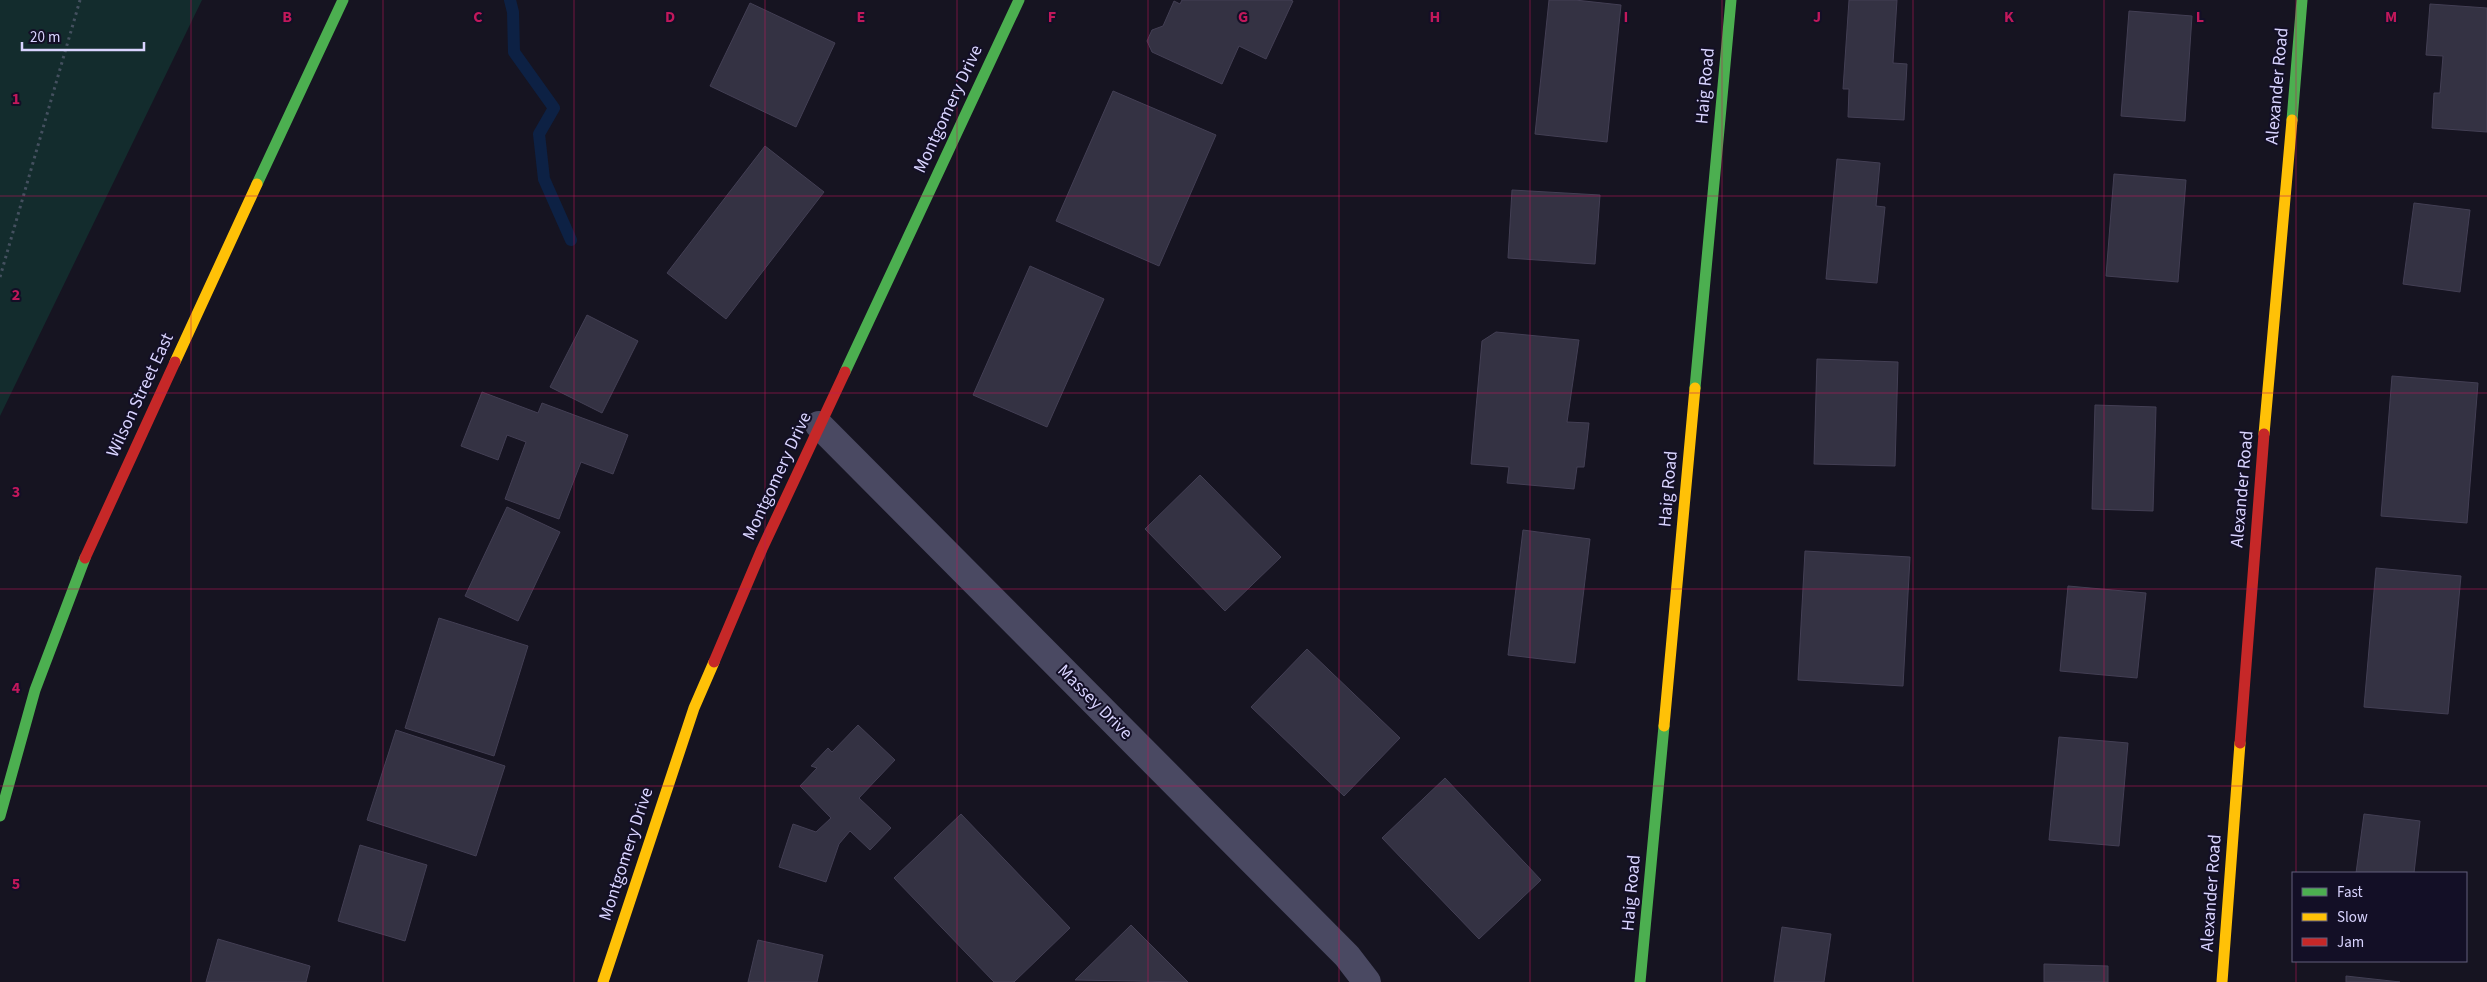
<svg xmlns="http://www.w3.org/2000/svg" width="2487" height="982" font-family="'Source Sans 3',sans-serif">
<style>
.green{fill:#132c2d}
.lines{fill:none;stroke-linecap:round;stroke-linejoin:round}
.stream{stroke:#0d2144;stroke-width:12}
.building{fill:#343243;stroke:#433f54}
.path{stroke:#44505f;stroke-width:3;stroke-dasharray:2.5 4;stroke-linecap:butt}
.street{stroke:#4a4962;stroke-width:28}
.fast{stroke:#4caf50;stroke-width:11}
.slow{stroke:#ffc107;stroke-width:11}
.jam{stroke:#c62828;stroke-width:11}
.grid{fill:none;stroke:#c2185b;stroke-width:1;stroke-opacity:0.55}
.labels{text-anchor:middle;dominant-baseline:central;stroke-width:4;stroke-linejoin:round;paint-order:stroke}
.street-label{font-size:18px;fill:#d9d4ff;stroke:#130f26}
.grid-label{font-size:16px;text-anchor:middle;font-weight:bold;fill:#c2185b;stroke:#130f26;stroke-width:4;stroke-linejoin:round;paint-order:stroke}
</style>
<rect width="100%" height="100%" fill="#161421"/>
<!-- green -->
<path class="green" d="M 0,0 L 202,0 L 0,416 Z"/>
<g class="lines">
<!-- stream -->
<path class="stream" d="M 510,0 L 513,12 L 514,52 L 554,108 L 539,134 L 544,179 L 571,240"/>
</g>
<!-- building -->
<g class="building">
<path d="M 1182,0 L 1290,0 L 1293,1 L 1266,59 L 1239,46 L 1222,84 L 1152,52 L 1147,41 L 1152,30 L 1163,26 L 1174,1 L 1180,4 Z"/>
<path d="M 1549,0 L 1575,0 L 1621,5 L 1607,142 L 1535,134 Z"/>
<path d="M 1849,0 L 1897,0 L 1893,63 L 1907,64 L 1904,120 L 1848,117 L 1849,89 L 1843,89 Z"/>
<path d="M 750,3 L 835,43 L 796,127 L 710,86 Z"/>
<path d="M 2430,4 L 2487,8 L 2487,132 L 2432,128 L 2434,93 L 2440,93 L 2443,56 L 2426,55 Z"/>
<path d="M 2129,11 L 2192,16 L 2185,121 L 2121,116 Z"/>
<path d="M 1113,91 L 1216,135 L 1159,266 L 1056,221 Z"/>
<path d="M 765,146 L 824,192 L 726,319 L 667,273 Z"/>
<path d="M 1837,159 L 1880,163 L 1876,206 L 1885,207 L 1877,283 L 1826,279 Z"/>
<path d="M 2114,174 L 2186,180 L 2178,282 L 2106,276 Z"/>
<path d="M 1512,190 L 1600,195 L 1595,264 L 1508,258 Z"/>
<path d="M 2414,203 L 2470,210 L 2460,292 L 2403,284 Z"/>
<path d="M 1030,266 L 1104,299 L 1047,427 L 973,395 Z"/>
<path d="M 587,315 L 638,341 L 602,413 L 550,387 Z"/>
<path d="M 1496,332 L 1579,340 L 1567,422 L 1589,423 L 1584,467 L 1577,467 L 1574,489 L 1507,483 L 1509,467 L 1471,464 L 1482,341 Z"/>
<path d="M 1817,359 L 1898,362 L 1895,466 L 1814,464 Z"/>
<path d="M 2392,376 L 2478,383 L 2467,523 L 2381,516 Z"/>
<path d="M 482,392 L 538,413 L 542,403 L 628,435 L 613,474 L 581,462 L 559,519 L 505,499 L 526,442 L 507,435 L 498,460 L 461,446 Z"/>
<path d="M 2095,405 L 2156,407 L 2153,511 L 2092,509 Z"/>
<path d="M 1200,475 L 1281,557 L 1225,611 L 1145,529 Z"/>
<path d="M 507,507 L 560,532 L 518,621 L 465,596 Z"/>
<path d="M 1523,530 L 1590,539 L 1575,663 L 1508,655 Z"/>
<path d="M 1805,551 L 1910,557 L 1903,686 L 1798,680 Z"/>
<path d="M 2376,568 L 2461,576 L 2448,714 L 2364,707 Z"/>
<path d="M 2068,586 L 2146,593 L 2137,678 L 2060,671 Z"/>
<path d="M 439,618 L 528,646 L 494,756 L 405,728 Z"/>
<path d="M 1307,649 L 1400,738 L 1344,796 L 1251,707 Z"/>
<path d="M 858,725 L 895,760 L 859,798 L 891,828 L 870,850 L 850,831 L 839,844 L 826,882 L 779,867 L 793,824 L 816,832 L 831,818 L 800,786 L 817,768 L 811,766 L 828,748 L 832,752 Z"/>
<path d="M 396,730 L 505,766 L 476,856 L 367,820 Z"/>
<path d="M 2059,737 L 2128,743 L 2119,846 L 2049,840 Z"/>
<path d="M 1445,778 L 1541,880 L 1479,939 L 1382,838 Z"/>
<path d="M 961,814 L 1070,928 L 1014,982 L 994,982 L 894,878 Z"/>
<path d="M 2364,814 L 2420,821 L 2414,873 L 2356,873 Z"/>
<path d="M 360,845 L 427,865 L 405,941 L 338,921 Z"/>
<path d="M 1131,925 L 1188,982 L 1075,980 Z"/>
<path d="M 1782,927 L 1831,934 L 1824,982 L 1774,982 Z"/>
<path d="M 218,939 L 310,966 L 306,982 L 206,982 Z"/>
<path d="M 758,940 L 823,955 L 817,982 L 748,982 Z"/>
<path d="M 2044,964 L 2108,966 L 2108,982 L 2044,982 Z"/>
<path d="M 2346,976 L 2400,982 L 2346,982 Z"/>
</g>
<g class="lines">
<!-- path -->
<path class="path" d="M 0,277 L 80,0"/>
<!-- street -->
<path class="street" d="M 819,425 L 1347,956 L 1367,982"/>
<!-- fast -->
<g class="fast">
<path d="M 2292,120 L 2302,0"/>
<path d="M 257,184 L 343,0"/>
<path d="M 845,372 L 1019,0"/>
<path d="M 1695,388 L 1731,0"/>
<path d="M 0,816 L 35,690 L 85,558"/>
<path d="M 1640,982 L 1664,726"/>
</g>
<!-- slow -->
<g class="slow">
<path d="M 175,362 L 257,184"/>
<path d="M 2264,434 L 2292,120"/>
<path d="M 1664,726 L 1695,388"/>
<path d="M 603,982 L 694,708 L 714,662"/>
<path d="M 2222,982 L 2240,743"/>
</g>
<!-- jam -->
<g class="jam">
<path d="M 85,558 L 175,362"/>
<path d="M 714,662 L 762,549 L 845,372"/>
<path d="M 2240,743 L 2264,434"/>
</g>
</g>
<!-- grid -->
<path class="grid" d="M 191,0 L 191,982M 383,0 L 383,982M 574,0 L 574,982M 765,0 L 765,982M 957,0 L 957,982M 1148,0 L 1148,982M 1339,0 L 1339,982M 1530,0 L 1530,982M 1722,0 L 1722,982M 1913,0 L 1913,982M 2104,0 L 2104,982M 2296,0 L 2296,873M 0,196 L 2487,196M 0,393 L 2487,393M 0,589 L 2487,589M 0,786 L 2487,786M 2296,961 L 2296,982"/>
<g class="labels">
<!-- street labels -->
<g class="street-label">
<text transform="translate(1705 86) rotate(-85)">Haig Road</text>
<text transform="translate(2277 86) rotate(-85)">Alexander Road</text>
<text transform="translate(948 109) rotate(-65)">Montgomery Drive</text>
<text transform="translate(140 395) rotate(-65)">Wilson Street East</text>
<text transform="translate(777 476) rotate(-65)">Montgomery Drive</text>
<text transform="translate(1668 489) rotate(-85)">Haig Road</text>
<text transform="translate(2242 489) rotate(-85)">Alexander Road</text>
<text transform="translate(1095 702) rotate(45)">Massey Drive</text>
<text transform="translate(626 854) rotate(-72)">Montgomery Drive</text>
<text transform="translate(1631 893) rotate(-85)">Haig Road</text>
<text transform="translate(2211 893) rotate(-86)">Alexander Road</text>
</g>
</g>
<g class="grid-label">
<text x="287" y="22">B</text>
<text x="478" y="22">C</text>
<text x="670" y="22">D</text>
<text x="861" y="22">E</text>
<text x="1052" y="22">F</text>
<text x="1243" y="22">G</text>
<text x="1435" y="22">H</text>
<text x="1626" y="22">I</text>
<text x="1817" y="22">J</text>
<text x="2009" y="22">K</text>
<text x="2200" y="22">L</text>
<text x="2391" y="22">M</text>
<text x="16" y="104">1</text>
<text x="16" y="300">2</text>
<text x="16" y="497">3</text>
<text x="16" y="693">4</text>
<text x="16" y="889">5</text>
</g>
<!-- legend -->
<rect x="2292" y="872" width="175" height="90" fill="#130f26" stroke="#625e7d"/>
<rect x="2302" y="888" width="25" height="8" fill="#4caf50" stroke="#625e7d"/>
<text x="2337" y="897" font-size="15" fill="#d9d4ff">Fast</text>
<rect x="2302" y="913" width="25" height="8" fill="#ffc107" stroke="#625e7d"/>
<text x="2337" y="922" font-size="15" fill="#d9d4ff">Slow</text>
<rect x="2302" y="938" width="25" height="8" fill="#c62828" stroke="#625e7d"/>
<text x="2337" y="947" font-size="15" fill="#d9d4ff">Jam</text>
<!-- scale -->
<path d="M22 42v8h122v-8" fill="none" stroke="#d9d4ff" stroke-width="2.5"/>
<text x="30" y="42" font-size="15" fill="#d9d4ff" stroke="#130f26" stroke-width="4" paint-order="stroke">20 m</text>
</svg>
